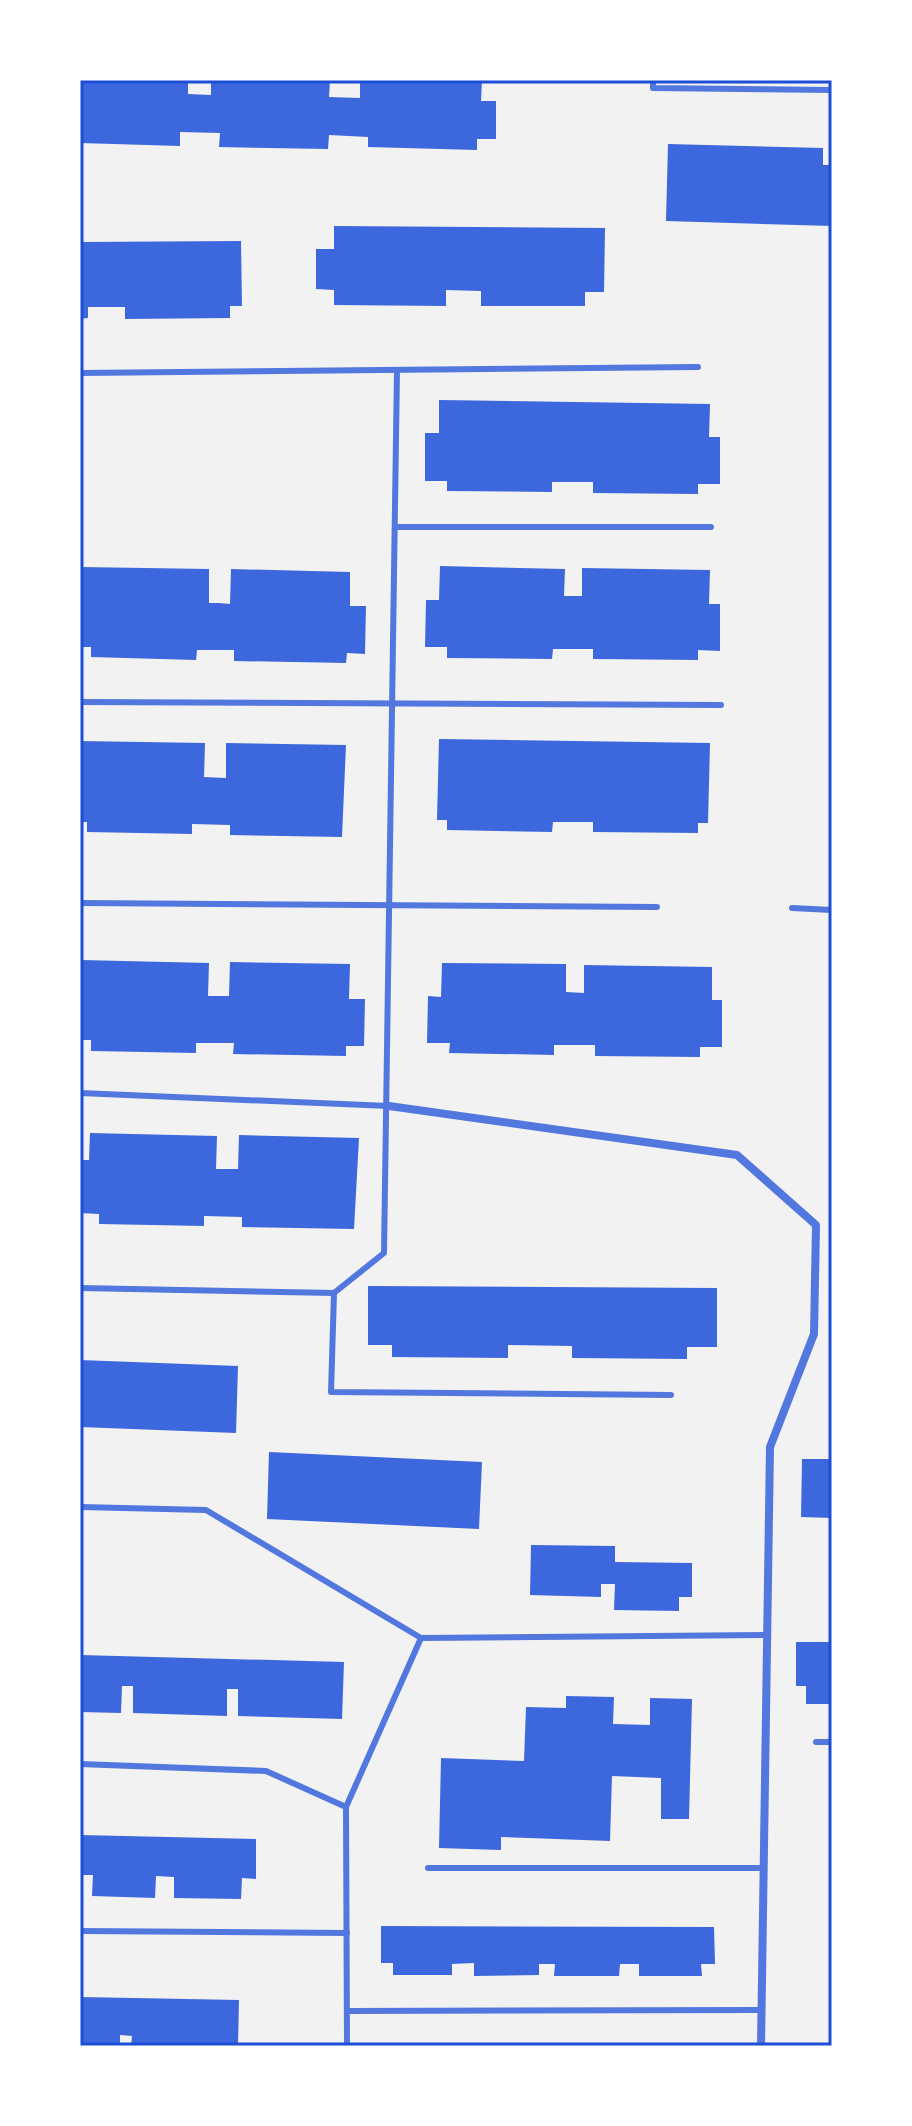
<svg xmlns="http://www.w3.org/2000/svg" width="912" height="2126" font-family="Georgia,serif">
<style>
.building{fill:#3d67dc}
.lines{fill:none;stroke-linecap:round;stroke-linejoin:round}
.service{stroke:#5277de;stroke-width:6}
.minor{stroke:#5277de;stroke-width:8}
.neatline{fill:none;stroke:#1d4ed8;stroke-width:3}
</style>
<rect width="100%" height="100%" fill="#f2f2f2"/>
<!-- building -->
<g class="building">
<path d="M 80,80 L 188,80 L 188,94 L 211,95 L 211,80 L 330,80 L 329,97 L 360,98 L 360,80 L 482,80 L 481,101 L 496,101 L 496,139 L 477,139 L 477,150 L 368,147 L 368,137 L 329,135 L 328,149 L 219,147 L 220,133 L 180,132 L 180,146 L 80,143 Z"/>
<path d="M 668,144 L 823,148 L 823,165 L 832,165 L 832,226 L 666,221 Z"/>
<path d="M 334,226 L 605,228 L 604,292 L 585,292 L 585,306 L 481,306 L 481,291 L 446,290 L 446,306 L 334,305 L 334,290 L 316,289 L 316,249 L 334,249 Z"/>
<path d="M 241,241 L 242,306 L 230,306 L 230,318 L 125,319 L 125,307 L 88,307 L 88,318 L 80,319 L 80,242 Z"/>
<path d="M 439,400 L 710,404 L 709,437 L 720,437 L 720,484 L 698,484 L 698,494 L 593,493 L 593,482 L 552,482 L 552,492 L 447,491 L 447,481 L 425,481 L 425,433 L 439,433 Z"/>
<path d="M 440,566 L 565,569 L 564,596 L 582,596 L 582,568 L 710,570 L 709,604 L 720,604 L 720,651 L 698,650 L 698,660 L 593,659 L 593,649 L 553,649 L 552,659 L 447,658 L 447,647 L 425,647 L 426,600 L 439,600 Z"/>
<path d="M 81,567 L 209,569 L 209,603 L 219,603 L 230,604 L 231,569 L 350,572 L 350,606 L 366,606 L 365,654 L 347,653 L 346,663 L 234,661 L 234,650 L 197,650 L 196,660 L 91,657 L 91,647 L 80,647 Z"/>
<path d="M 439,739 L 710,743 L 708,823 L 698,823 L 698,833 L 593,832 L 593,822 L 553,822 L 552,832 L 447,830 L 447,820 L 437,820 Z"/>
<path d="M 80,741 L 205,743 L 204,777 L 226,778 L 226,743 L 346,745 L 342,837 L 230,835 L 230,825 L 192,824 L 192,834 L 87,832 L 87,822 L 80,822 Z"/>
<path d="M 81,960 L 209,963 L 208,996 L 229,996 L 230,962 L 350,964 L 349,999 L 365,999 L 364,1046 L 346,1046 L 346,1056 L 233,1054 L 234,1043 L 196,1043 L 196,1053 L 91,1051 L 91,1040 L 80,1040 Z"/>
<path d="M 442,963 L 566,964 L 566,992 L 584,993 L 584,965 L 712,967 L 712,1000 L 722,1000 L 722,1047 L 700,1047 L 700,1057 L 595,1056 L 595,1045 L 554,1045 L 554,1055 L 449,1053 L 450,1043 L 427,1043 L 428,996 L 441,997 Z"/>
<path d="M 90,1133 L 217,1136 L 216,1169 L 238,1169 L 239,1135 L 359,1138 L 354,1229 L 242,1227 L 242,1217 L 204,1216 L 204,1226 L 99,1224 L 99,1214 L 80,1213 L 80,1160 L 89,1160 Z"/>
<path d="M 368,1286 L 717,1288 L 717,1347 L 687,1347 L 687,1359 L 572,1358 L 572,1346 L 508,1345 L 508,1358 L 392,1357 L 392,1345 L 368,1345 Z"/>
<path d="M 80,1360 L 238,1366 L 236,1433 L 80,1427 Z"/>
<path d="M 269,1452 L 482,1462 L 479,1529 L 267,1519 Z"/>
<path d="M 802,1459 L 832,1459 L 832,1518 L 801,1517 Z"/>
<path d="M 531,1545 L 615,1546 L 615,1562 L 692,1563 L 692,1597 L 679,1597 L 679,1611 L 614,1610 L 615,1584 L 601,1584 L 601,1597 L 530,1595 Z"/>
<path d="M 796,1642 L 832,1642 L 832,1704 L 806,1704 L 806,1686 L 796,1686 Z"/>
<path d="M 80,1655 L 344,1662 L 342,1719 L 238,1716 L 238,1689 L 227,1689 L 227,1716 L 133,1713 L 133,1686 L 122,1686 L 121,1713 L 80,1712 Z"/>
<path d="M 566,1696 L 614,1697 L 613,1724 L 650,1725 L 650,1698 L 692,1699 L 689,1819 L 661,1819 L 661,1778 L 612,1776 L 610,1841 L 501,1837 L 501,1850 L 439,1848 L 441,1758 L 524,1761 L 526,1707 L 566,1708 Z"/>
<path d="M 80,1835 L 256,1839 L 256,1879 L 242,1878 L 241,1899 L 174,1898 L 174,1877 L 156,1876 L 155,1898 L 92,1896 L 93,1875 L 80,1875 Z"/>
<path d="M 381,1926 L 714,1927 L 715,1964 L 701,1964 L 702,1976 L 639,1976 L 639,1964 L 620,1964 L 619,1976 L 554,1976 L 555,1964 L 539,1964 L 539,1975 L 474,1976 L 474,1963 L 452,1964 L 452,1975 L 393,1975 L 393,1963 L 381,1963 Z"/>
<path d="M 80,1997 L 239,2000 L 238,2046 L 131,2046 L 132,2036 L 120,2035 L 120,2046 L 80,2046 Z"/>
</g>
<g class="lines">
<!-- service -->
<g class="service">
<path d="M 653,80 L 653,88 L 832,90"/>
<path d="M 397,370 L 384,1253 L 334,1293 L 331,1392 L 671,1395"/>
<path d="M 80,373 L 698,367"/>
<path d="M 395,527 L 711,527"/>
<path d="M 80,702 L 721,705"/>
<path d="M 80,903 L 657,907"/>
<path d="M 792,908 L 832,910"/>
<path d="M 80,1093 L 389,1106"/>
<path d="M 80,1288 L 334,1293"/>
<path d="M 80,1507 L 206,1510 L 421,1638"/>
<path d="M 816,1742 L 832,1742"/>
<path d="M 80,1764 L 266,1771 L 346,1807"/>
<path d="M 428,1868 L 763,1868"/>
<path d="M 80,1931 L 347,1933"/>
<path d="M 347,2011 L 761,2010"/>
<path d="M 347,2046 L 346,1807 L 421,1638 L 767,1635"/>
</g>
<!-- minor -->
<path class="minor" d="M 389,1106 L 737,1155 L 816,1225 L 814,1334 L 770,1447 L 761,2046"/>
</g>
<!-- border -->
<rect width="912" height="2126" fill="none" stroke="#ffffff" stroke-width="164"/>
<rect x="82" y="82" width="748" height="1962" class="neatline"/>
</svg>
